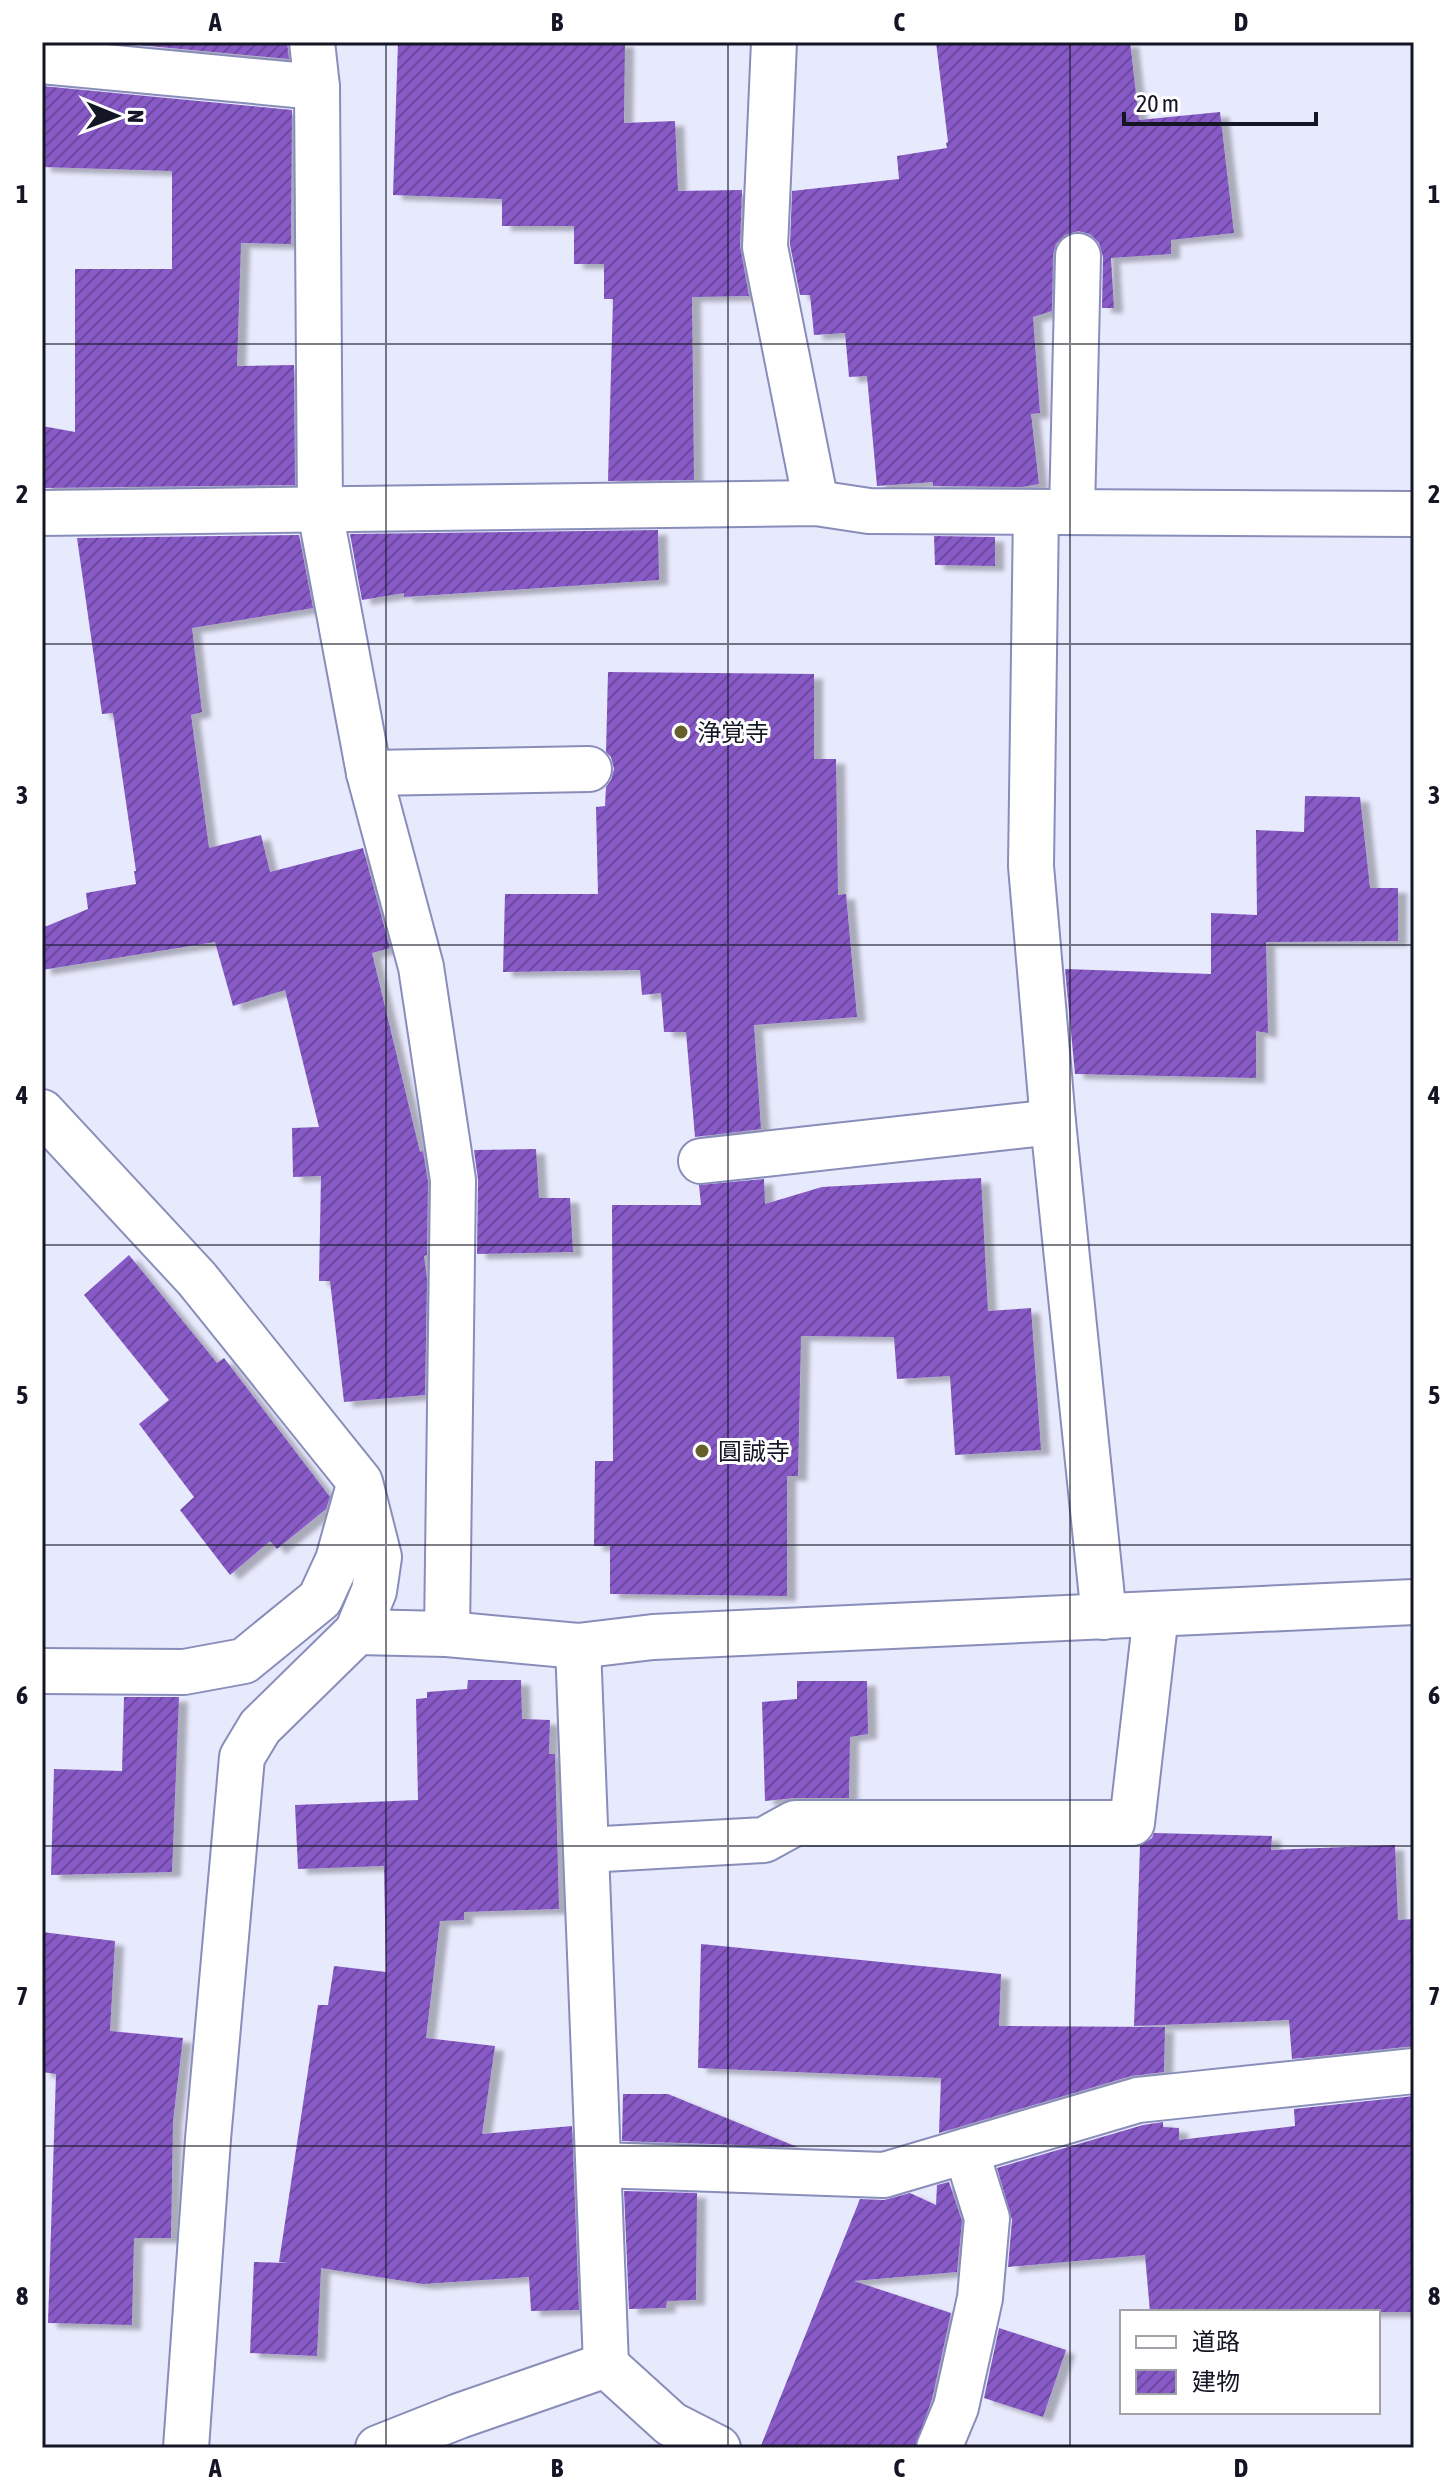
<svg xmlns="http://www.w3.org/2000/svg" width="1456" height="2490" font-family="'Asap Condensed','Noto Sans JP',sans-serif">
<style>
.building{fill:url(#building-hatch);filter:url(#shadow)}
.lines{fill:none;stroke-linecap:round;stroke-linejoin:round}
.street-casing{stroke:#898db9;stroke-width:48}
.street{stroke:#fff;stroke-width:44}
.grid{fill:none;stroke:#141525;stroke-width:2;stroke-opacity:0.55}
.poi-dot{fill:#665e2b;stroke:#fff;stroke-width:3}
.labels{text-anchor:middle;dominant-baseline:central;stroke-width:6;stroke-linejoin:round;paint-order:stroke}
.poi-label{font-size:24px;fill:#141525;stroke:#fff;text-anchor:start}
.neatline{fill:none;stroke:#141525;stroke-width:3}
.grid-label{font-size:26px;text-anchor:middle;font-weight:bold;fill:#141525}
</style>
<defs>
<pattern id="building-hatch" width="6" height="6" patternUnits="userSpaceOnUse" patternTransform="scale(2)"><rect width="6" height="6" fill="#875ac6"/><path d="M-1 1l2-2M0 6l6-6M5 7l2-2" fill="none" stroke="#6d49a1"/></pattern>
<filter id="shadow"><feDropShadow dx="9" dy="5" stdDeviation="2" flood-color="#0004"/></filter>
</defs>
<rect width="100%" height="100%" fill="#e7e9fc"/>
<!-- building -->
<g class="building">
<path d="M 107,42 L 287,42 L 289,59 Z"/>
<path d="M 398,42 L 625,42 L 624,123 L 675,121 L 678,191 L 742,190 L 740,246 L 749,296 L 692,297 L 694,480 L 608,481 L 613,299 L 604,299 L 604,264 L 574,264 L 574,226 L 502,226 L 502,199 L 393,195 Z"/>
<path d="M 936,42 L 1130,42 L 1139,120 L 1220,112 L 1234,233 L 1171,240 L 1171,254 L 1111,258 L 1114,308 L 1102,308 L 1103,257 L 1099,243 L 1090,234 L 1078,231 L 1065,235 L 1056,244 L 1053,255 L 1052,311 L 1033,317 L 1040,413 L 1031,414 L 1039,484 L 1022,487 L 933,486 L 933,482 L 877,486 L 867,376 L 849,377 L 845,333 L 814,335 L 810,295 L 800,295 L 790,245 L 792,191 L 899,179 L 897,156 L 947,148 L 946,143 L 948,142 Z"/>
<path d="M 42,86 L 292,110 L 291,244 L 241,243 L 237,366 L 294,365 L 295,485 L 42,488 L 42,426 L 75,432 L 75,269 L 172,269 L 172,171 L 42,167 Z"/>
<path d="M 658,530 L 659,580 L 404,597 L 404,593 L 362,600 L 350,534 Z"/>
<path d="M 299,535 L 313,608 L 192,628 L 202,712 L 191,715 L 209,848 L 261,835 L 270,872 L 363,848 L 390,948 L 372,953 L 420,1152 L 423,1151 L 428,1182 L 427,1255 L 424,1256 L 427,1279 L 425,1395 L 344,1402 L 330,1281 L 319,1281 L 321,1176 L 293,1177 L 292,1128 L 319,1127 L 285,990 L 233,1006 L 215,942 L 42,970 L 42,928 L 88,909 L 86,893 L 136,884 L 134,871 L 136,871 L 113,713 L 102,714 L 77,538 Z"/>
<path d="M 934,536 L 995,537 L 995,566 L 935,565 Z"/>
<path d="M 608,672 L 814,674 L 814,759 L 836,759 L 838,895 L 846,894 L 857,1017 L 754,1025 L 761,1129 L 695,1137 L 686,1032 L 664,1032 L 661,993 L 642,995 L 640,970 L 503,972 L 505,894 L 598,894 L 596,807 L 605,806 L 606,787 L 611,780 L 614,769 L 611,757 L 606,752 Z"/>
<path d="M 1305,796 L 1360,797 L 1370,888 L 1398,888 L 1398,941 L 1266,942 L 1268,1033 L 1256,1031 L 1256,1078 L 1075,1074 L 1065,969 L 1211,974 L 1211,913 L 1257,915 L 1256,830 L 1304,832 Z"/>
<path d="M 536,1149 L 539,1198 L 570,1198 L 573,1252 L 477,1254 L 478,1180 L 474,1150 Z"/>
<path d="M 981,1178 L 988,1311 L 1031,1308 L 1041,1450 L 955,1455 L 950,1376 L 897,1379 L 894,1337 L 801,1336 L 798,1476 L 787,1476 L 787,1596 L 610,1594 L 610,1546 L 594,1546 L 595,1461 L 613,1461 L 612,1205 L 701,1205 L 699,1185 L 764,1179 L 765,1204 L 822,1187 Z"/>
<path d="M 129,1255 L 217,1363 L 224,1358 L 330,1497 L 326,1509 L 277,1549 L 270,1541 L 230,1575 L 180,1510 L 194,1497 L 139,1424 L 169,1400 L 84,1295 Z"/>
<path d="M 468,1680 L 521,1680 L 522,1719 L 550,1720 L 549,1754 L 555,1754 L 559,1909 L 464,1912 L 464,1920 L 440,1921 L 426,2038 L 495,2046 L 482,2134 L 572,2126 L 579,2310 L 531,2311 L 529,2277 L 423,2284 L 321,2268 L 317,2356 L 250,2353 L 254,2262 L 288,2263 L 279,2262 L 318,2005 L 328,2005 L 334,1966 L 386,1972 L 384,1866 L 298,1869 L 295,1805 L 418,1800 L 416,1699 L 427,1698 L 427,1692 L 467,1689 Z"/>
<path d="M 797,1681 L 867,1681 L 868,1734 L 850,1737 L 849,1798 L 795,1798 L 765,1801 L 762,1702 L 797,1699 Z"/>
<path d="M 124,1697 L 179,1697 L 172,1872 L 51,1875 L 54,1769 L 122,1771 Z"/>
<path d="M 1154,1833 L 1272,1836 L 1271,1850 L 1395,1845 L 1398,1920 L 1414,1919 L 1414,2046 L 1292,2059 L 1289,2020 L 1134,2026 L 1140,1846 L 1152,1838 Z"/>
<path d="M 42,1932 L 115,1941 L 110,2031 L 183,2038 L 173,2121 L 171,2238 L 134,2238 L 132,2325 L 48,2323 L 56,2074 L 42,2072 Z"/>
<path d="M 701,1944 L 1001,1974 L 999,2026 L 1165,2027 L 1164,2072 L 1131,2076 L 939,2133 L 941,2078 L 698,2068 Z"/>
<path d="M 623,2094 L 668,2094 L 797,2147 L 622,2141 Z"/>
<path d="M 1414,2096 L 1414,2312 L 1150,2312 L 1145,2255 L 1008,2267 L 1012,2220 L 997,2168 L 1143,2125 L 1163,2122 L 1163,2127 L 1179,2128 L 1179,2140 L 1295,2126 L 1294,2109 Z"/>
<path d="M 949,2182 L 962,2221 L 957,2272 L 854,2281 L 951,2313 L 932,2399 L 915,2448 L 760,2448 L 860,2199 L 884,2200 L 910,2193 L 936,2205 L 937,2185 Z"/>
<path d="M 624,2191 L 697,2193 L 696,2300 L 667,2301 L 666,2308 L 629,2309 Z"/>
<path d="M 999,2328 L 1066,2350 L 1043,2417 L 984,2398 Z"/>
</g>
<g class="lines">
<defs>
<g id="street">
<path d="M 312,42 L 317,87 L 320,511 L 369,773 L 421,967 L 453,1180 L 447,1634"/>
<path d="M 774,42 L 765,247 L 816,503"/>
<path d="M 42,61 L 317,87"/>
<path d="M 1036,512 L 1031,866 L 1053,1122 L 1104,1617"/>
<path d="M 1072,512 L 1078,256"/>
<path d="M 42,513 L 816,503 L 869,511 L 1414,514"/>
<path d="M 369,773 L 589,769"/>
<path d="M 42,1112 L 197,1279 L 360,1482 L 379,1557 L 374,1591 L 357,1632 L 260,1727 L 242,1757 L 208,2139 L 186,2448"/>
<path d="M 701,1161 L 1053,1122"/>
<path d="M 357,1632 L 447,1634 L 578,1646 L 653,1637 L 1414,1602"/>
<path d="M 578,1646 L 606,2365 L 671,2424 L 718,2448"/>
<path d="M 42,1671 L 184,1672 L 244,1661 L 320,1599 L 338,1560 L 359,1485"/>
<path d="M 586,1850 L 764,1840 L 795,1823 L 1132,1823 L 1156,1614"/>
<path d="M 599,2165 L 884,2175 L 1138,2100 L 1414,2071"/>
<path d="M 378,2448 L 459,2416 L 606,2365"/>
<path d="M 939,2448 L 956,2407 L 980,2298 L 987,2218 L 966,2151"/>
</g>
</defs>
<!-- street casing -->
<use href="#street" class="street-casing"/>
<!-- street -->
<use href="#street" class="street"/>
</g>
<!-- grid -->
<path class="grid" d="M 386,42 L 386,2448M 728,42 L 728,2448M 1070,42 L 1070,2448M 42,344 L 1414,344M 42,644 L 1414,644M 42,945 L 1414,945M 42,1245 L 1414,1245M 42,1545 L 1414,1545M 42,1846 L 1414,1846M 42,2146 L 1414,2146"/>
<!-- markers -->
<g class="poi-dot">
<circle cx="681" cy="732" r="8"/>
<circle cx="702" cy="1451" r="8"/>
</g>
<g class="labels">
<!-- poi labels -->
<g class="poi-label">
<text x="697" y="732">浄覚寺</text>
<text x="718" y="1451">圓誠寺</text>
</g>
</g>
<!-- border -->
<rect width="1456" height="2490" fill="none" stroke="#ffffff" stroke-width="88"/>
<!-- legend -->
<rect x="1120" y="2310" width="260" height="104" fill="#ffffff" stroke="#a1a1a8" stroke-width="2"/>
<rect x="1136" y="2336" width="40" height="12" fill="#ffffff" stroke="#a1a1a8" stroke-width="2"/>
<text x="1192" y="2350" font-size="24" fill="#141525">道路</text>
<rect x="1136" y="2370" width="40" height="24" fill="url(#building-hatch)" stroke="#a1a1a8" stroke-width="2"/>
<text x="1192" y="2390" font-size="24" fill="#141525">建物</text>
<!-- north arrow -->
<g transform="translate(116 116) rotate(91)" stroke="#ffffff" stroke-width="6" paint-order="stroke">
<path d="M0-6L14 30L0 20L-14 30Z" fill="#141525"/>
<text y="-12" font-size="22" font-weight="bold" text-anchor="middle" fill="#141525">N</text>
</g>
<!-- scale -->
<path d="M1124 112v12h192v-12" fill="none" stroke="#141525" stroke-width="4"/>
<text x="1136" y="112" font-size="24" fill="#141525" stroke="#ffffff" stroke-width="6" paint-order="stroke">20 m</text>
<rect x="44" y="44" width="1368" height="2402" class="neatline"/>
<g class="grid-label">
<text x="215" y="31">A</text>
<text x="557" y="31">B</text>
<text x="899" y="31">C</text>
<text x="1241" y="31">D</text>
<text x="22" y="203">1</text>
<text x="1434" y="203">1</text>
<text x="22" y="503">2</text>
<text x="1434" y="503">2</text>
<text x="22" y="804">3</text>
<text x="1434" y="804">3</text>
<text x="22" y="1104">4</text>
<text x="1434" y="1104">4</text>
<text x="22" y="1404">5</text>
<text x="1434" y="1404">5</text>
<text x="22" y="1704">6</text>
<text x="1434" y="1704">6</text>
<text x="22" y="2005">7</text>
<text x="1434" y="2005">7</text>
<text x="22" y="2305">8</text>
<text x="1434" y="2305">8</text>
<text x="215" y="2477">A</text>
<text x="557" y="2477">B</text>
<text x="899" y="2477">C</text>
<text x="1241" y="2477">D</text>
</g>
</svg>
